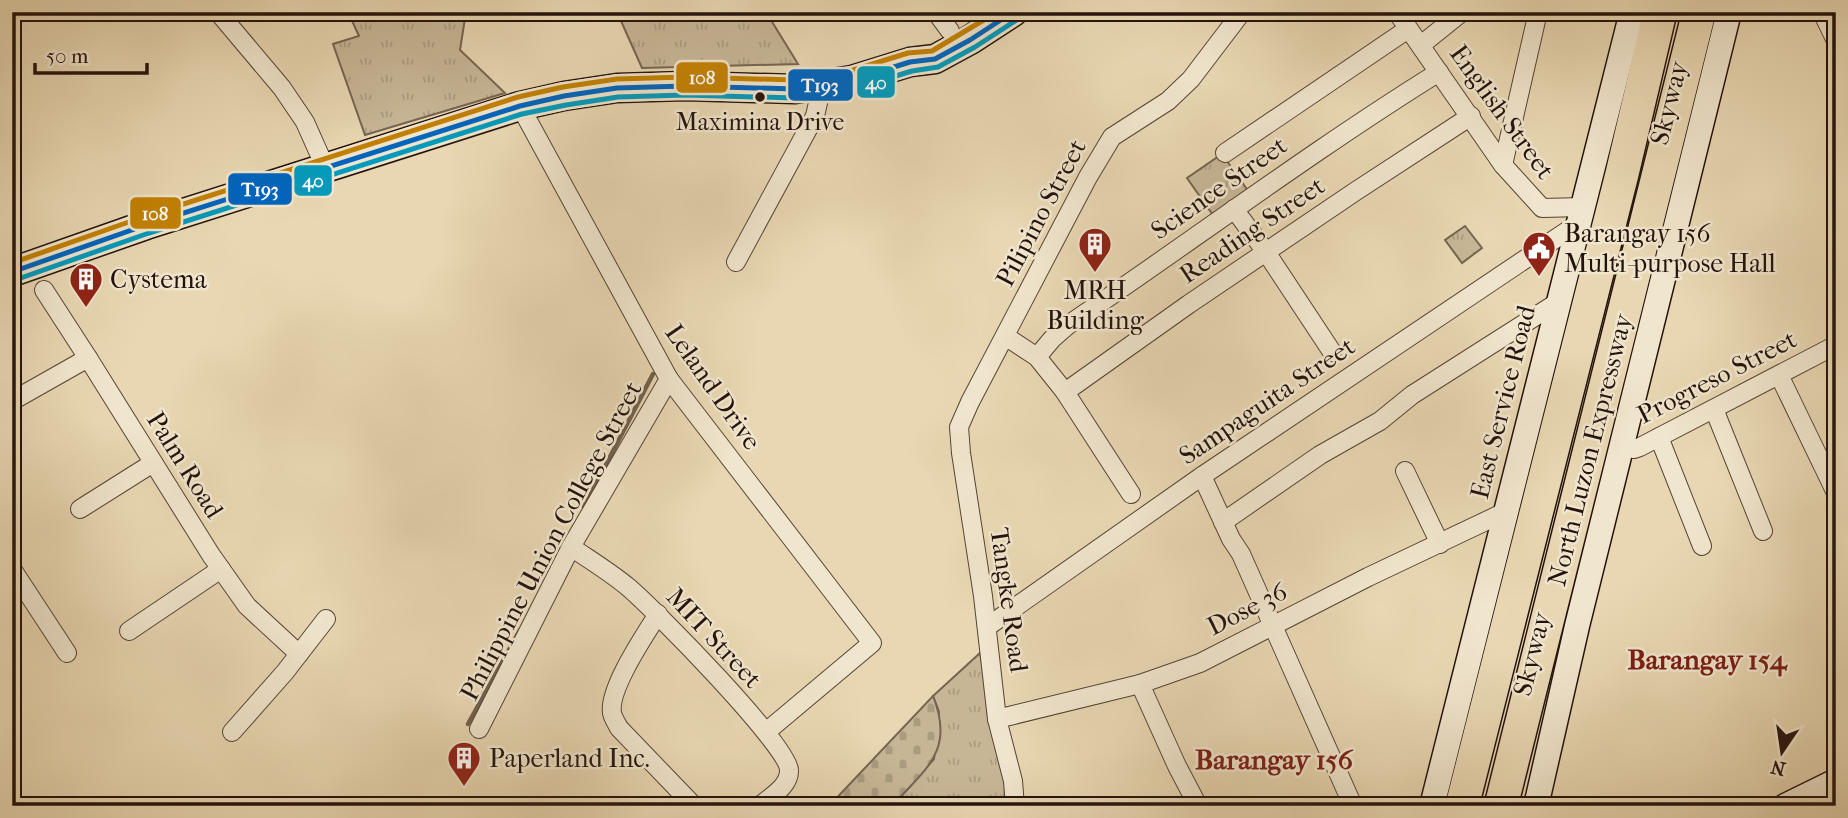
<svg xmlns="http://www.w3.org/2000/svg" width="1848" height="818" font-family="'IM FELL French Canon',serif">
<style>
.grass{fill:url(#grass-tufts);stroke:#766452;stroke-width:2}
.cemetery{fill:url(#cemetery-stones);stroke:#766452;stroke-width:2}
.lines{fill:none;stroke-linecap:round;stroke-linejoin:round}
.stream{stroke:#71604e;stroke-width:4.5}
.street-casing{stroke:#554436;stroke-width:20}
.secondary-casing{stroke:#24130d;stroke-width:27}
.primary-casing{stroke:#24130d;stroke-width:31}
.highway-casing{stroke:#24130d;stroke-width:36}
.street{stroke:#f0e5cd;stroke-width:18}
.secondary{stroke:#f0e5cd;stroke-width:24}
.primary{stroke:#e8d7b2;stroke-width:28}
.highway{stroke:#e8d7b2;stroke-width:33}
.bus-1-casing{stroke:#f0e5cd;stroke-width:10}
.bus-2-casing{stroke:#f0e5cd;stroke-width:10}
.bus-3-casing{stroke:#f0e5cd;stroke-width:10}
.bus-1{stroke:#0065bd;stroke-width:5}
.bus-2{stroke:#049abb;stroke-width:5}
.bus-3{stroke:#c28103;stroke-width:5}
.bus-dot{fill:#24130d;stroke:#f0e5cd;stroke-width:2.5}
.labels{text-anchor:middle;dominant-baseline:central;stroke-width:5;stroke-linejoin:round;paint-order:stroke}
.bus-label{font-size:24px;fill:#24130d;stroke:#f0e5cd}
.street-label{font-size:26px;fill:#24130d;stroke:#f0e5cd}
.poi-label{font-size:26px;fill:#24130d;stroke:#f0e5cd;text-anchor:start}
.neighbourhood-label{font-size:28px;font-weight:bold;fill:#7a1f14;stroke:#f0e5cd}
.line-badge{stroke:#f0e5cd;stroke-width:2.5}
.badge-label{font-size:19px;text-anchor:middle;font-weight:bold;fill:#fff}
</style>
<defs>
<pattern id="grass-tufts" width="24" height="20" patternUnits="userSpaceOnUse" patternTransform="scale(1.75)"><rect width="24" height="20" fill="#c7b696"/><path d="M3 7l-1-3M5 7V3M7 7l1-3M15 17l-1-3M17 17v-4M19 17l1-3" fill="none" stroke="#ab9c80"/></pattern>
<pattern id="cemetery-stones" width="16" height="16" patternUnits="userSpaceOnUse" patternTransform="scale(1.75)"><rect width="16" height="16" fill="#c7b696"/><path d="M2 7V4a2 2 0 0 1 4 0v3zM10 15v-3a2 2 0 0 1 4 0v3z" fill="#ab9c80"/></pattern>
</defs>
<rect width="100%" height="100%" fill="#e8d7b2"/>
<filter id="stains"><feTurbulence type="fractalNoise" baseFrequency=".00286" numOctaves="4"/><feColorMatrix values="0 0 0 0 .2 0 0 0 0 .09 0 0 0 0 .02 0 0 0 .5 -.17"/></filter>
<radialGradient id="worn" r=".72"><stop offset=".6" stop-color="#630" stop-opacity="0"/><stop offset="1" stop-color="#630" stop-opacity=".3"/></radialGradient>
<!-- grass -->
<g class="grass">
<path d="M 348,12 L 466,12 L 460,50 L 505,93 L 365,135 L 333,44 L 359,36 Z"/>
<path d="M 617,12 L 766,12 L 798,64 L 642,68 Z"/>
<path d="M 1222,154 L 1251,195 L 1215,218 L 1187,178 Z"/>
<path d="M 1465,226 L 1482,248 L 1462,263 L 1445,240 Z"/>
<path d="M 980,653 L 1005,786 L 1004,806 L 893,806 L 934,759 L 939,712 L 933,696 Z"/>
</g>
<!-- cemetery -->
<path class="cemetery" d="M 933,696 C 955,751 926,768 892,806 L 829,806 Z"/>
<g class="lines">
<!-- stream -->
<g class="stream">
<path d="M 584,507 L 653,374"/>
<path d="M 468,724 L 520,630"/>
</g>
<defs>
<g id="street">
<path d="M 218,12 L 282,88 L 305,122 L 325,167"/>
<path d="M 936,12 L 950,31"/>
<path d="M 1397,12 L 1503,165 L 1542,208 L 1583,207"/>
<path d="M 1822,12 L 1836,41"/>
<path d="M 1421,45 L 1462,12"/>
<path d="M 520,106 L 669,379 L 872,643 L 766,732"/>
<path d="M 1225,153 L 1408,29"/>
<path d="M 1503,165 L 1538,12"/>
<path d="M 1234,209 L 1266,252 L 1332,352"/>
<path d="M 736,262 L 815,116 L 822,85"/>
<path d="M 44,290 L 88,358 L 211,555 L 247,606 L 299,654"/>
<path d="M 1005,336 L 1037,357 L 1065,392 L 1131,494"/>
<path d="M 1037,357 L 1052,339 L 1068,325 C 1192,241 1312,151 1439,72"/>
<path d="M 1779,375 L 1836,493"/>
<path d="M 1065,392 L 1189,304 L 1356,191 L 1471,116"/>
<path d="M 12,401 L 88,358"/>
<path d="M 1714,409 L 1763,531"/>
<path d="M 1659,437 L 1702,546"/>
<path d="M 1621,447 L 1634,449 L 1640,447 L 1836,345"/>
<path d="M 1405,471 L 1440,544"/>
<path d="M 1202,476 L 1231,539 L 1241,554 L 1353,806"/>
<path d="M 80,509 L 153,463"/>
<path d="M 1223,522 L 1320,455 L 1380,421 L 1412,395 L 1558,302"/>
<path d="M 571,547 C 590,560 610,572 628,587 C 654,609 788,745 789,770 C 790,786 770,797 760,806"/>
<path d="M 12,569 L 67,653"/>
<path d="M 658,614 C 645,635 608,689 612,713 C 613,718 617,724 619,728 L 694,806"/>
<path d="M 987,627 L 1202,476 L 1579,223"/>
<path d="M 129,631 L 221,569"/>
<path d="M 1140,684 L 1177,766 L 1198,806"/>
<path d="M 997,719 L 1140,684 L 1200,663 L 1368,577 L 1507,511"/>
<path d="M 479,729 L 571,547 L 669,379"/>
<path d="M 232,732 L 285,672 L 326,619"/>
<path d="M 12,804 L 20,806"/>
<path d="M 1015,806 L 1013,781 L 997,719 L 983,596 L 961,453 L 959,427 L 970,402 L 1088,177 L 1112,137 L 1168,101 L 1191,79 L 1242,12"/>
</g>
<g id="secondary">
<path d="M 1432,806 L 1632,12"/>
<path d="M 1536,806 L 1577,626 L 1729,12"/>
<path d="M 1785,806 L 1836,781"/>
</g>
<path id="primary" d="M 12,272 L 146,225 L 520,106 L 564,96 L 617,88 L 685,86 L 795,89 L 852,80 L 910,62 L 935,59 L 970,40 L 1013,12"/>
<g id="highway">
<path d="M 1462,806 L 1622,174 L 1660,12"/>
<path d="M 1501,806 L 1699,12"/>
</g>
</defs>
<!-- street casing -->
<use href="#street" class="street-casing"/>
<!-- secondary casing -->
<use href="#secondary" class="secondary-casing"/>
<!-- primary casing -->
<use href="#primary" class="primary-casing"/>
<!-- highway casing -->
<use href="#highway" class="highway-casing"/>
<!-- street -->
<use href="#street" class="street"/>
<!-- secondary -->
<use href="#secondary" class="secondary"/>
<!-- primary -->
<use href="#primary" class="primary"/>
<!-- highway -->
<use href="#highway" class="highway"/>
<defs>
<path id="bus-1" d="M 12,272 L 146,225 L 520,106 L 564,96 L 617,88 L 685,86 L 795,89 L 852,80 L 910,62 L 935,59 L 970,40 L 1013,12"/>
<path id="bus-2" d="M 15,280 L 149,233 L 522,114 L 566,105 L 618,97 L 685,95 L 796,98 L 853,89 L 912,71 L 938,67 L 975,47 L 1018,19"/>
<path id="bus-3" d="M 12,263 L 143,217 L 518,97 L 563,87 L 617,79 L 685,77 L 794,80 L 850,71 L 908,53 L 932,51 L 997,12"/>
</defs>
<!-- bus-1 casing -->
<use href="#bus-1" class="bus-1-casing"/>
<!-- bus-2 casing -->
<use href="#bus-2" class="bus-2-casing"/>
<!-- bus-3 casing -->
<use href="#bus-3" class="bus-3-casing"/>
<!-- bus-1 -->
<use href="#bus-1" class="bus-1"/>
<!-- bus-2 -->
<use href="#bus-2" class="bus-2"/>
<!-- bus-3 -->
<use href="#bus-3" class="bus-3"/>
</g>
<!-- icons -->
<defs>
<symbol id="building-pin" viewBox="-11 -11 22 30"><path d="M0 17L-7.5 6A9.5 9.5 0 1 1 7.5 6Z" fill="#8f2418" stroke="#f0e5cd"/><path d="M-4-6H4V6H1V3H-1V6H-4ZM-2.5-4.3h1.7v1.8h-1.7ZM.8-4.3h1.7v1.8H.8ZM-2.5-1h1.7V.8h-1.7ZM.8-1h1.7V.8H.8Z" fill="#fff"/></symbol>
<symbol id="civic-pin" viewBox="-11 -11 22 30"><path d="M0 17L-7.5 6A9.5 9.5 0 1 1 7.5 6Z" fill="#8f2418" stroke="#f0e5cd"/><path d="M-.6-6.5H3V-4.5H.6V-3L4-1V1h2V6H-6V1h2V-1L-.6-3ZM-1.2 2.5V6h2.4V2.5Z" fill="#fff"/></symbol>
</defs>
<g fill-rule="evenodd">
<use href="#building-pin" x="1076" y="225" width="38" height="52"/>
<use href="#civic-pin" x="1520" y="229" width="38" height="52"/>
<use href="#building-pin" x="67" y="260" width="38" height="52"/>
<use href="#building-pin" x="445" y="739" width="38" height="52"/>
</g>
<!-- markers -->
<circle class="bus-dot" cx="760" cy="97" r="6"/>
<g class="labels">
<!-- bus labels -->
<g class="bus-label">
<text x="760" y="122">Maximina Drive</text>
</g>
<!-- street labels -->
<g class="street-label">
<text transform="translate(1669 103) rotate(-76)">Skyway</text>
<text transform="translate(1502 112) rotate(54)">English Street</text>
<text transform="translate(1219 188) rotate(-35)">Science Street</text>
<text transform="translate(1041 213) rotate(-62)">Pilipino Street</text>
<text transform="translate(1252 230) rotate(-34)">Reading Street</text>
<text transform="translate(1717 377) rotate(-27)">Progreso Street</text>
<text transform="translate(713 387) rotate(55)">Leland Drive</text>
<text transform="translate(1267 401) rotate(-34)">Sampaguita Street</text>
<text transform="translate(1503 402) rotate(-76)">East Service Road</text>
<text transform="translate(1590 450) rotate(-76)">North Luzon Expressway</text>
<text transform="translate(185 465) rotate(58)">Palm Road</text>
<text transform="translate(551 541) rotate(-62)">Philippine Union College Street</text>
<text transform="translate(1009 600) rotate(82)">Tangke Road</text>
<text transform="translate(1247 609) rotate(-27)">Dose 36</text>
<text transform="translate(714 638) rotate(47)">MIT Street</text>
<text transform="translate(1532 654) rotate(-76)">Skyway</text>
</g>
<!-- poi labels -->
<g class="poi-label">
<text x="1564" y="233">Barangay 156<tspan x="1564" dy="30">Multi-purpose Hall</tspan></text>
<text x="110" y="279">Cystema</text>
<text x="1095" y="290" text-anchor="middle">MRH<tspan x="1095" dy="30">Building</tspan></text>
<text x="489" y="758">Paperland Inc.</text>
</g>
<!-- neighbourhood labels -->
<g class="neighbourhood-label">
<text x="1707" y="659">Barangay 154</text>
<text x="1274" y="759">Barangay 156</text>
</g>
</g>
<g class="line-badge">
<rect x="675" y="61" width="54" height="33" rx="7" fill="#c28103"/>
<rect x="856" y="65" width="40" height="34" rx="7" fill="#049abb"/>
<rect x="787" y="68" width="67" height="34" rx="7" fill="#0065bd"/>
<rect x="293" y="164" width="40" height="33" rx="7" fill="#049abb"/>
<rect x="227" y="172" width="66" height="34" rx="7" fill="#0065bd"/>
<rect x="129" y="196" width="53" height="34" rx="7" fill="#c28103"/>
</g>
<g class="badge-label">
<text x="702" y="84">108</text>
<text x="876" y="89">40</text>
<text x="820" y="92">T193</text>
<text x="313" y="187">40</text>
<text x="260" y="196">T193</text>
<text x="155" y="220">108</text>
</g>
<!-- margin -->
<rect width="1848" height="818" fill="none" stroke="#e8d7b2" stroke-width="42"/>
<rect x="14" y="14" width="1820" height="790" fill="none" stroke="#24130d" stroke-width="3.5"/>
<rect x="21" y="21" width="1806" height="776" fill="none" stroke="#24130d" stroke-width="2"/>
<!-- north arrow -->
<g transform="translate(1782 752) rotate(193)" stroke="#f0e5cd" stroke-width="5" paint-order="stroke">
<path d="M0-5L12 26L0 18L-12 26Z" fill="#24130d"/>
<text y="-10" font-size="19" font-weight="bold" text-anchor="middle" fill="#24130d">N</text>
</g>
<!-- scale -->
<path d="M35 63v10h112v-10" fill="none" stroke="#24130d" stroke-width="3.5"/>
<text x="46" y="63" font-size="21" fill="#24130d" stroke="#f0e5cd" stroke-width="5" paint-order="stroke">50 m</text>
<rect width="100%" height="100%" filter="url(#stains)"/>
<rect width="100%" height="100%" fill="url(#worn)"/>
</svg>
